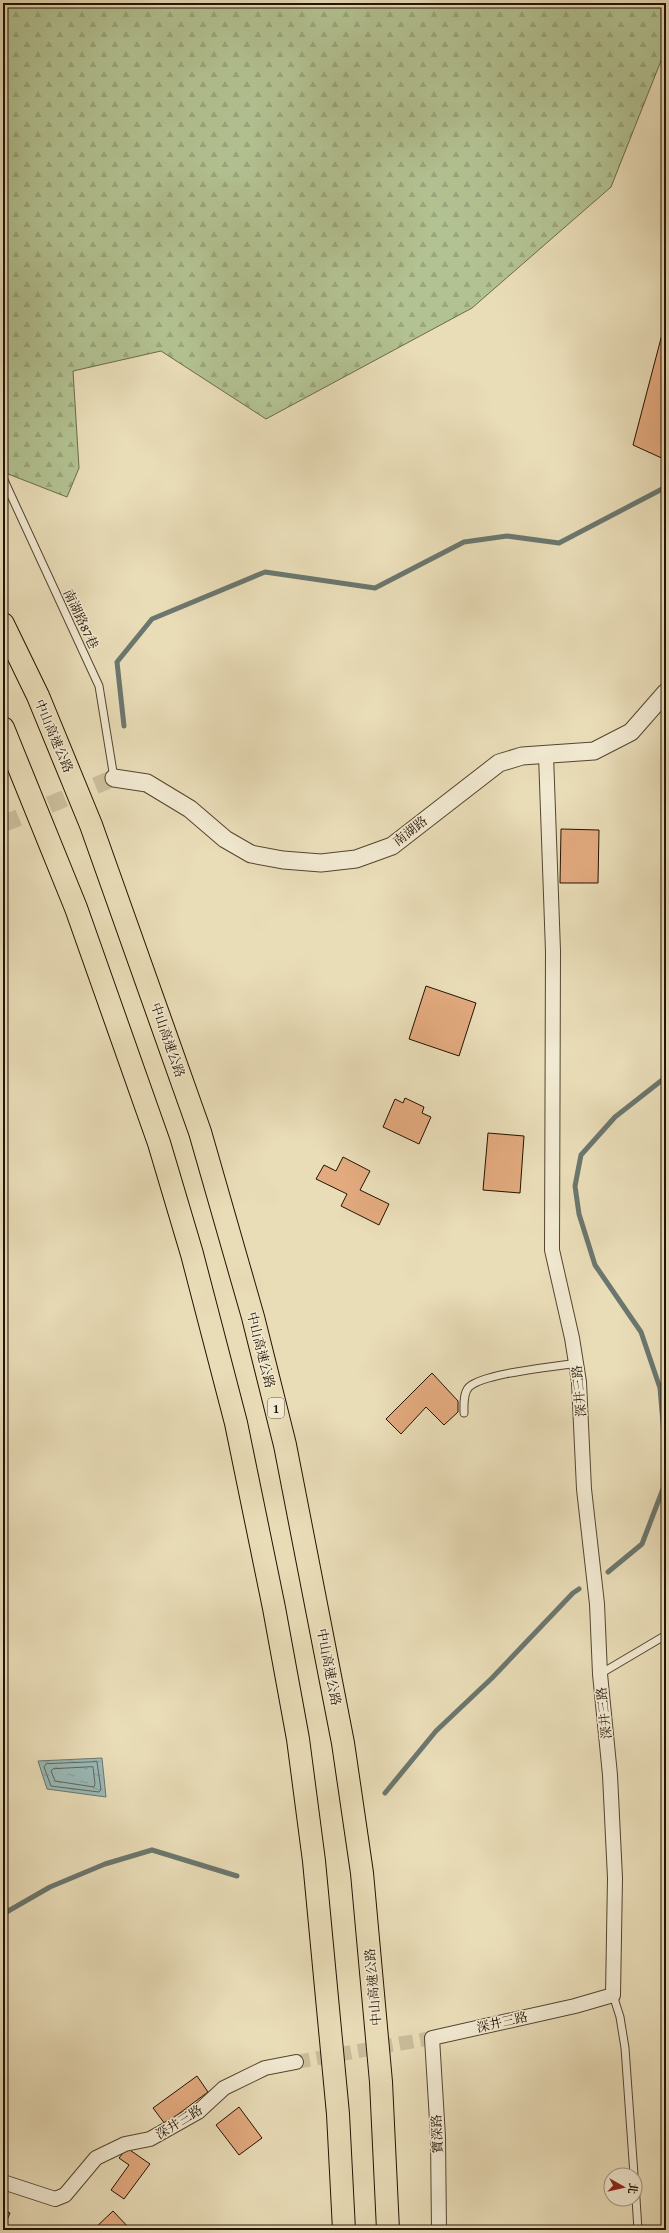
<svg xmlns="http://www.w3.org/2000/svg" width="669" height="2233" font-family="'Gentium Book Plus','Noto Serif TC',serif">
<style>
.forest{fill:url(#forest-firs);stroke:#6c6a49}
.water{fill:url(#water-ripples);stroke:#6b776e}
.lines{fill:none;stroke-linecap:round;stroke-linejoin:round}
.shore{stroke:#5f665c;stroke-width:1}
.stream{stroke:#6b776e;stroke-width:5}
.building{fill:#e3aa7f;stroke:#241200}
.minor-tunnel{stroke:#cbbf9c;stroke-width:14;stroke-dasharray:14 7;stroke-linecap:butt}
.tertiary-tunnel{stroke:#cbbf9c;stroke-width:17;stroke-dasharray:17 8;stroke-linecap:butt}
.service-casing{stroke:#55452e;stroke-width:9}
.minor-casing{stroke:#55452e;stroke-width:16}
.tertiary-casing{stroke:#55452e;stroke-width:19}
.motorway-casing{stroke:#241200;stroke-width:24}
.service{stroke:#f1e9d1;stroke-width:7}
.minor{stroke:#f1e9d1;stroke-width:14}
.tertiary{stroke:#f1e9d1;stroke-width:17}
.motorway{stroke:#e9ddb8;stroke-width:22}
.labels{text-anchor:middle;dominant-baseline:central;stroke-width:3;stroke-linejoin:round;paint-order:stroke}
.shield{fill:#f1e9d1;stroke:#62523f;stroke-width:1}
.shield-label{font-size:12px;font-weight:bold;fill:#241200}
.street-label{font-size:13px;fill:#241200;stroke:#f1e9d1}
</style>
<defs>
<pattern id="forest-firs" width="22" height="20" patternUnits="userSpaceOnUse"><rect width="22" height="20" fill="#b3c292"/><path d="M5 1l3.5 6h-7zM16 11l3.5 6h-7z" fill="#9aa67c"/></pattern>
<pattern id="water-ripples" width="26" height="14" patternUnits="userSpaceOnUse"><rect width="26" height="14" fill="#9abab8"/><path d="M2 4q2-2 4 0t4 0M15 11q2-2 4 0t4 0" fill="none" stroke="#859f9c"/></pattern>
</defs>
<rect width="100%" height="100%" fill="#e9ddb8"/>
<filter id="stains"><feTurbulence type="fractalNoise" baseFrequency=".005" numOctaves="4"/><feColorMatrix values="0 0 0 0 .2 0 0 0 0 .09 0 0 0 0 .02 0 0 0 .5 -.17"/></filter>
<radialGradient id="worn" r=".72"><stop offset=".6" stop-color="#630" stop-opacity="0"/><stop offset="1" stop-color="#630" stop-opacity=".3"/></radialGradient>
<!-- forest -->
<path class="forest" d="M 3,3 L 666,3 L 666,48 L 611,187 L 472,308 L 266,419 L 161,351 L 73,371 L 79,468 L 67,497 L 3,472 Z"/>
<!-- water -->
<path class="water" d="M 102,1758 L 106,1797 L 47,1789 L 38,1761 Z"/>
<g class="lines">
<!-- shore -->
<g class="shore">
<path d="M 97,1762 L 101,1790 L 99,1792 L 51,1786 L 44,1767 L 46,1764 Z"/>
<path d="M 93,1767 L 95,1784 L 94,1787 L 55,1781 L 51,1771 L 53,1769 Z"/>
</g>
<!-- stream -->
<g class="stream">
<path d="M 124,726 L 117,662 L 152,619 L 265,572 L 375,588 L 464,542 L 507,536 L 559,543 L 666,487"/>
<path d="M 666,1077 L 615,1117 L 581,1155 L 575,1186 L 579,1214 L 595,1265 L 641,1332 L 660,1388 L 666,1459"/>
<path d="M 608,1572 L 642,1544 L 666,1481"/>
<path d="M 385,1793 L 436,1731 L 492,1678 L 573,1593 L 579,1589"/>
<path d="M 3,1914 L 50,1887 L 105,1864 L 152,1850 L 237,1876"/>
</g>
</g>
<!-- building -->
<g class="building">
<path d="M 665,323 L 666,324 L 666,460 L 633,445 Z"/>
<path d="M 561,829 L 599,830 L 598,883 L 560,883 Z"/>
<path d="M 426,986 L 476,1003 L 459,1056 L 409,1039 Z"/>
<path d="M 405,1098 L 424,1107 L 422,1113 L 431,1117 L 419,1144 L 383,1127 L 395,1099 L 403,1103 Z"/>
<path d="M 488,1133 L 524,1136 L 520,1193 L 483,1190 Z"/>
<path d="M 343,1157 L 370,1171 L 360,1190 L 389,1204 L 379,1225 L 341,1206 L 347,1194 L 316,1179 L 324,1165 L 336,1171 Z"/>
<path d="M 432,1373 L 458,1401 L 458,1412 L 444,1425 L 426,1407 L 401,1434 L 386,1419 Z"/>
<path d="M 197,2076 L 208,2092 L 165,2124 L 153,2108 Z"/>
<path d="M 239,2107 L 262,2138 L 239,2155 L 216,2125 Z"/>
<path d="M 127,2148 L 150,2164 L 124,2199 L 111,2190 L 129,2165 L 119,2158 Z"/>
<path d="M 3,2210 L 10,2213 L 3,2229 Z"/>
<path d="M 113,2211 L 131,2230 L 93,2230 Z"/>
</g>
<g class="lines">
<!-- minor-tunnel -->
<path class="minor-tunnel" d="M 296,2062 L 432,2038"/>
<!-- tertiary-tunnel -->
<path class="tertiary-tunnel" d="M 3,824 L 114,778"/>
<defs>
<g id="service">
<path d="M 3,478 L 99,686 L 114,778"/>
<path d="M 464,1413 C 464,1405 463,1393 469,1387 C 484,1373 554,1367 577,1363"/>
<path d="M 600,1674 L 666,1635"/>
<path d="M 613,1995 L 620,2017 L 625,2048 L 634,2175"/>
<path d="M 635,2183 L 638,2230"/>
</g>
<g id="minor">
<path d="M 3,2182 L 55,2199 L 65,2195 L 96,2158 L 125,2144 L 150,2139 L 198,2112 L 224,2088 L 265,2068 L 296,2062"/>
<path d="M 439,2230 L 438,2137 L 432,2038 L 575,2006 L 613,1995 L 615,1878 L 610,1775 L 600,1674 L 597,1604 L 584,1489 L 579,1382 L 572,1338 L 552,1250 L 553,951 L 546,755"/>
</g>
<path id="tertiary" d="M 114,778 L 147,783 L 190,809 L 225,839 L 251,854 L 283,860 L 321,863 L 356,859 L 392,846 L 499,763 L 522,756 L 594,751 L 631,732 L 666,692"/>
<g id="motorway">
<path d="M 3,624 L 38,696 L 91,825 L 200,1132 L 253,1317 L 285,1445 L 343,1743 L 362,1873 L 381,2082 L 388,2230"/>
<path d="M 3,728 L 76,908 L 159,1143 L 192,1254 L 236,1423 L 274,1608 L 298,1739 L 314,1861 L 338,2114 L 344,2230"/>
</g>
</defs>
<!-- service casing -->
<use href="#service" class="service-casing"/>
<!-- minor casing -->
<use href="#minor" class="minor-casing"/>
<!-- tertiary casing -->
<use href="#tertiary" class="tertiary-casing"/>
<!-- motorway casing -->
<use href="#motorway" class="motorway-casing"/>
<!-- service -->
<use href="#service" class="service"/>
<!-- minor -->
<use href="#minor" class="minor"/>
<!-- tertiary -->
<use href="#tertiary" class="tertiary"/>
<!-- motorway -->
<use href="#motorway" class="motorway"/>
</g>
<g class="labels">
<!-- shield labels -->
<rect class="shield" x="268" y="1398" width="16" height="20" rx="3"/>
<g class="shield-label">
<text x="276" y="1408">1</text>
</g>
<!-- street labels -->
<g class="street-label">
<text transform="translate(81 619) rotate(65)">南湖路87巷</text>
<text transform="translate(54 736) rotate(67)">中山高速公路</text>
<text transform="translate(410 831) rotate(-38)">南湖路</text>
<text transform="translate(168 1040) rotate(71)">中山高速公路</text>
<text transform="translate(261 1350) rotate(76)">中山高速公路</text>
<text transform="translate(579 1391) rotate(-95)">深井三路</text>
<text transform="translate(329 1667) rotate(79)">中山高速公路</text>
<text transform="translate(604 1713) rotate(-96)">深井三路</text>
<text transform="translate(373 1987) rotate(-95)">中山高速公路</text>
<text transform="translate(502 2022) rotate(-13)">深井三路</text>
<text transform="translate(179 2122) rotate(-32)">深井三路</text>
<text transform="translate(437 2134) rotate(-92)">寶深路</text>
</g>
</g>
<!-- margin -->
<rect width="669" height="2233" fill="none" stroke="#e9ddb8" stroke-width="16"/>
<rect x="4" y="4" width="661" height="2225" fill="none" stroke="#241200" stroke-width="2"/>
<rect x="8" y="8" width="653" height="2217" fill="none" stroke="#241200"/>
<!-- north arrow -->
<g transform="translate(623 2187) rotate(98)"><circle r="19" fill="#f1e9d1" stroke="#9f937d"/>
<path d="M0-3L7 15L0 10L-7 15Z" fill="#8f2418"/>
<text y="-6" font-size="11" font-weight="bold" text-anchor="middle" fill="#241200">北</text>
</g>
<rect width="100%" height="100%" filter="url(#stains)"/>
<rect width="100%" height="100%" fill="url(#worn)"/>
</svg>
